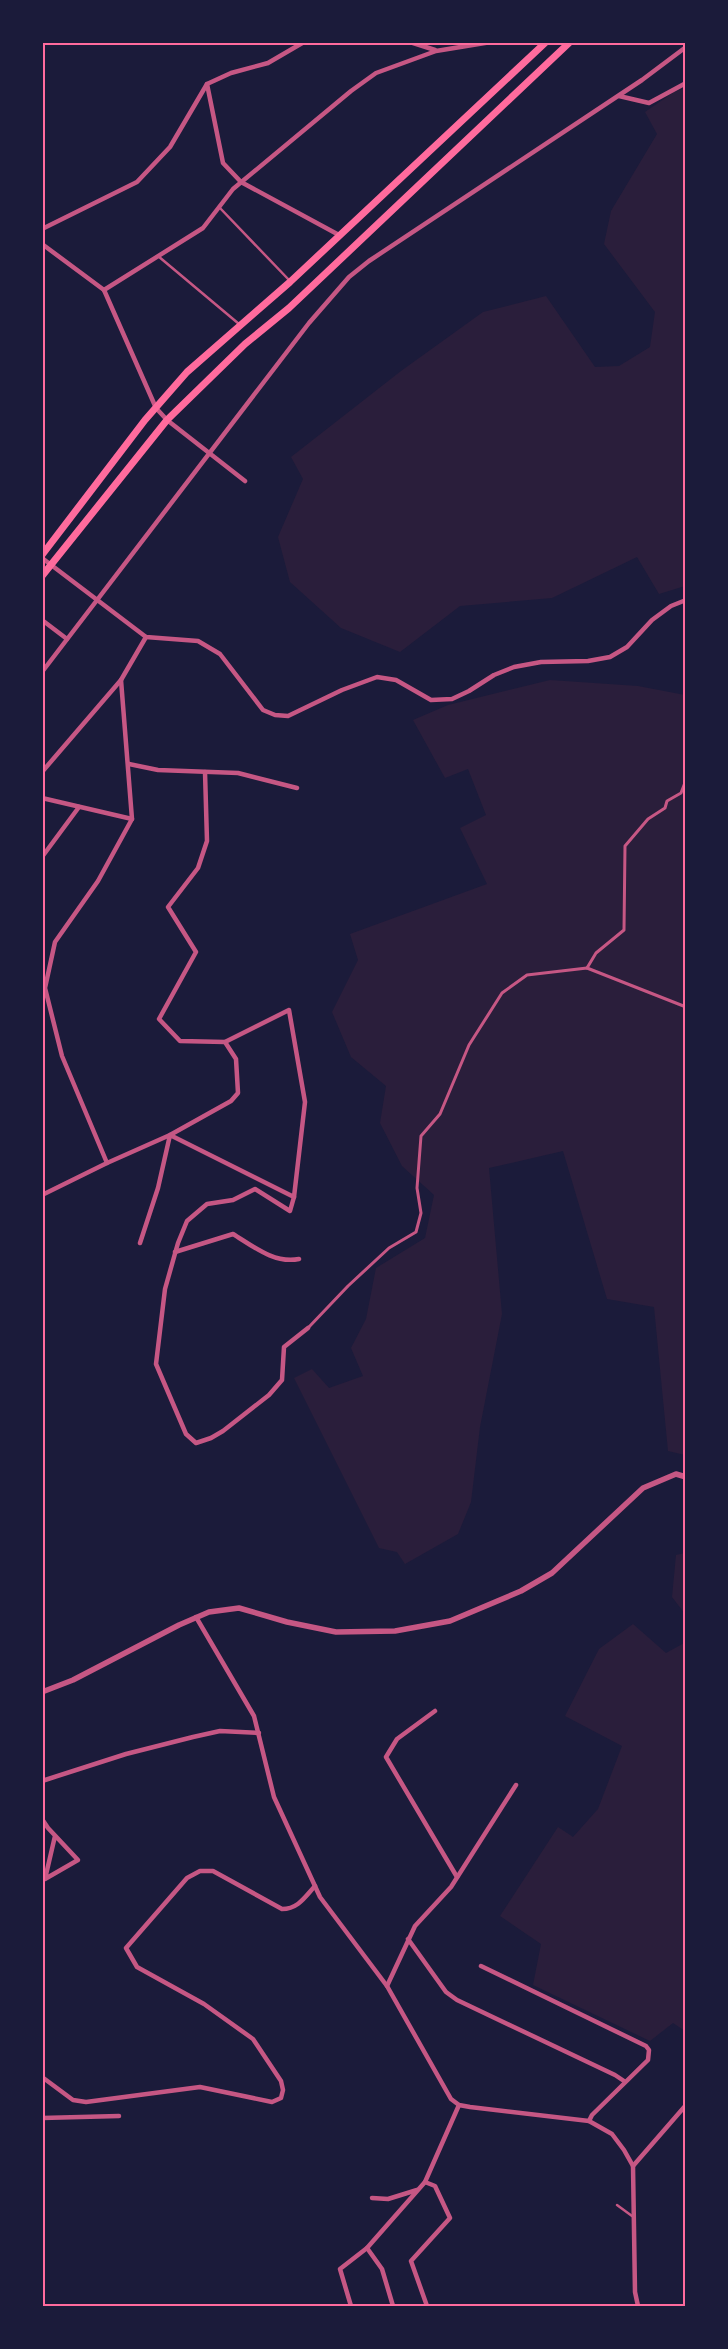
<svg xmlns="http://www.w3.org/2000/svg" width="728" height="2349" font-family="Poppins,sans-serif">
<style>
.green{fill:#2a1e3b}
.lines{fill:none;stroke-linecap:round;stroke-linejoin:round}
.service{stroke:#c65784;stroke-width:2.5}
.pedestrian{stroke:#c65784;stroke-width:3}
.minor{stroke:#c65784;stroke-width:4.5}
.tertiary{stroke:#c65784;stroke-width:5.5}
.primary{stroke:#ff6b9d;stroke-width:7}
.neatline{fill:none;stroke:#ff6b9d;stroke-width:2}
</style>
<rect width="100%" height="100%" fill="#1b1b3a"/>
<!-- green -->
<g class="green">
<path d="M 685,88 L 685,586 L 659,594 L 637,557 L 552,598 L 460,606 L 400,652 L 341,628 L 290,582 L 278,537 L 303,479 L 291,457 L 401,371 L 483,312 L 546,296 L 595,367 L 619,366 L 650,347 L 655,312 L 604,244 L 611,211 L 657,134 L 645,112 L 674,92 Z"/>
<path d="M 550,680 L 638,686 L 685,695 L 685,1455 L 668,1451 L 654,1307 L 607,1299 L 563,1151 L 489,1168 L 502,1314 L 480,1427 L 471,1502 L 458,1534 L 405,1564 L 397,1552 L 379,1548 L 294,1378 L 312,1369 L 329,1388 L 363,1376 L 351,1348 L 366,1319 L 376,1268 L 425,1238 L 434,1195 L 402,1166 L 380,1123 L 386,1086 L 351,1057 L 332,1012 L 358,960 L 350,934 L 487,884 L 460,828 L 486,815 L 468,769 L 445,778 L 413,720 L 448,705 Z"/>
<path d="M 685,1553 L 686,1553 L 685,1614 L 672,1597 L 676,1555 Z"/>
<path d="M 633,1624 L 666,1653 L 686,1642 L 685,2031 L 673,2023 L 650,2041 L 533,1985 L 541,1944 L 500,1916 L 558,1827 L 573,1837 L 598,1809 L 622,1746 L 565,1716 L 599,1649 Z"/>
</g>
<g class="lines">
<!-- service -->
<g class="service">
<path d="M 219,207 L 289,280"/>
<path d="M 158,256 L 239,324"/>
<path d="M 617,2205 L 632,2216"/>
</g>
<!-- pedestrian -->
<g class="pedestrian">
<path d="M 587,968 L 596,953 L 624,930 L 625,846 L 648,819 L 665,808 L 667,801 L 681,793 L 686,780"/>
<path d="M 308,1328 L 348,1286 L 389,1248 L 416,1232 L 421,1213 L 417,1188 L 421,1136 L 440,1114 L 469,1045 L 502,993 L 527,975 L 587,968 L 686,1007"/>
</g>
<!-- minor -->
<g class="minor">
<path d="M 410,42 L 435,50"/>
<path d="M 207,84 L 223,163 L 241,182 L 339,235"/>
<path d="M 619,96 L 649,103 L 686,83"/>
<path d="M 42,229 L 137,182 L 170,147 L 207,84 L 231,73 L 268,63 L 304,42"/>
<path d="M 42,244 L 104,290 L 156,408 L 167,420 L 245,481"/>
<path d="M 104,290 L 203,228 L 233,189 L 351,91 L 376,73 L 436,51 L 491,42"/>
<path d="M 42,558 L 146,637 L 198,641 L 220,654 L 263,710 L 275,715 L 288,716 L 342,690 L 377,677 L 396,680 L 431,700 L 452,699 L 469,691 L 494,675 L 514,667 L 541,662 L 588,661 L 610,657 L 627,647 L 652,620 L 671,606 L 686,600"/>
<path d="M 42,620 L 67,639"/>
<path d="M 42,672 L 309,323 L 349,277 L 369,261 L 642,80 L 686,47"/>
<path d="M 129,764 L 158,770 L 238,773 L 297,788"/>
<path d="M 42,772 L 121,680"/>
<path d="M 42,798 L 132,819 L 98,881 L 55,942 L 45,988 L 62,1056 L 107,1163"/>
<path d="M 132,819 L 121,680 L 146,637"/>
<path d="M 42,857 L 79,807"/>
<path d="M 42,1195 L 107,1163 L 170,1135 L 231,1101 L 238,1093 L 236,1059 L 225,1042"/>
<path d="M 294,1197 L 290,1211 L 255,1189 L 233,1200 L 207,1204 L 187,1221 L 178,1243 L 165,1289 L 156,1364 L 186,1434 L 196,1443 L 211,1438 L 223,1431 L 269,1395 L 282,1380 L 284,1347 L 308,1328"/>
<path d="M 140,1243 L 158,1188 L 170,1135 L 294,1197 L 305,1102 L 289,1010 L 225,1042 L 180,1041 L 159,1019 L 196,952 L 168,907 L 198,868 L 207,841 L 205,772"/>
<path d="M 175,1252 L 233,1234 C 254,1247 275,1264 299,1259"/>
<path d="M 196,1617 L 254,1716 L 274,1797 L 320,1897 L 387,1986 L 451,2099 L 459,2105 L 470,2107 L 589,2121 L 612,2134 L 624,2150 L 633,2166 L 635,2292 L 638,2306"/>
<path d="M 435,1711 L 397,1739 L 386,1757 L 457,1877"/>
<path d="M 42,1781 L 126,1754 L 193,1737 L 220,1731 L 259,1733"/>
<path d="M 42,1819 L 48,1828 L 78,1860 L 45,1879 L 55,1836"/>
<path d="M 408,1939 L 446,1992 L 457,2000 L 615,2075 L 624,2081"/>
<path d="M 481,1966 L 646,2046 L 649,2050 L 648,2060 L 592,2115 L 589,2121"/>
<path d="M 387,1986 L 415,1926 L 451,1887 L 516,1785"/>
<path d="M 42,2077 L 73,2100 L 86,2102 L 200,2087 L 272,2102 L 281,2098 L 283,2090 L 281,2081 L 253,2039 L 204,2004 L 137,1967 L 126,1948 L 187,1878 L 200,1871 L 213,1871 L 282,1909 C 298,1909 305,1897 315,1886"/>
<path d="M 42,2118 L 119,2116"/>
<path d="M 633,2166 L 686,2105"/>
<path d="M 425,2182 L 435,2186 L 450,2218 L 411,2261 L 427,2306"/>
<path d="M 372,2198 L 388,2199 L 417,2190"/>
<path d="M 367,2248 L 382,2269 L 393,2306"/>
<path d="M 351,2306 L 340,2269 L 367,2248 L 425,2182 L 459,2105"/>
</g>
<!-- tertiary -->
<path class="tertiary" d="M 42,1692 L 73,1680 L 179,1625 L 209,1612 L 239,1608 L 287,1622 L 336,1632 L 395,1631 L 450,1621 L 521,1591 L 552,1573 L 643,1488 L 676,1474 L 686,1477"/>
<!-- primary -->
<g class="primary">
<path d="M 42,555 L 145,420 L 187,372 L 290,282 L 546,42"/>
<path d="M 42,576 L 167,420 L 245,344 L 289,308 L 570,42"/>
</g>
</g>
<!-- border -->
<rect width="728" height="2349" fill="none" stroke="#1b1b3a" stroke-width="88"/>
<rect x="44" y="44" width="640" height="2261" class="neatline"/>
</svg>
